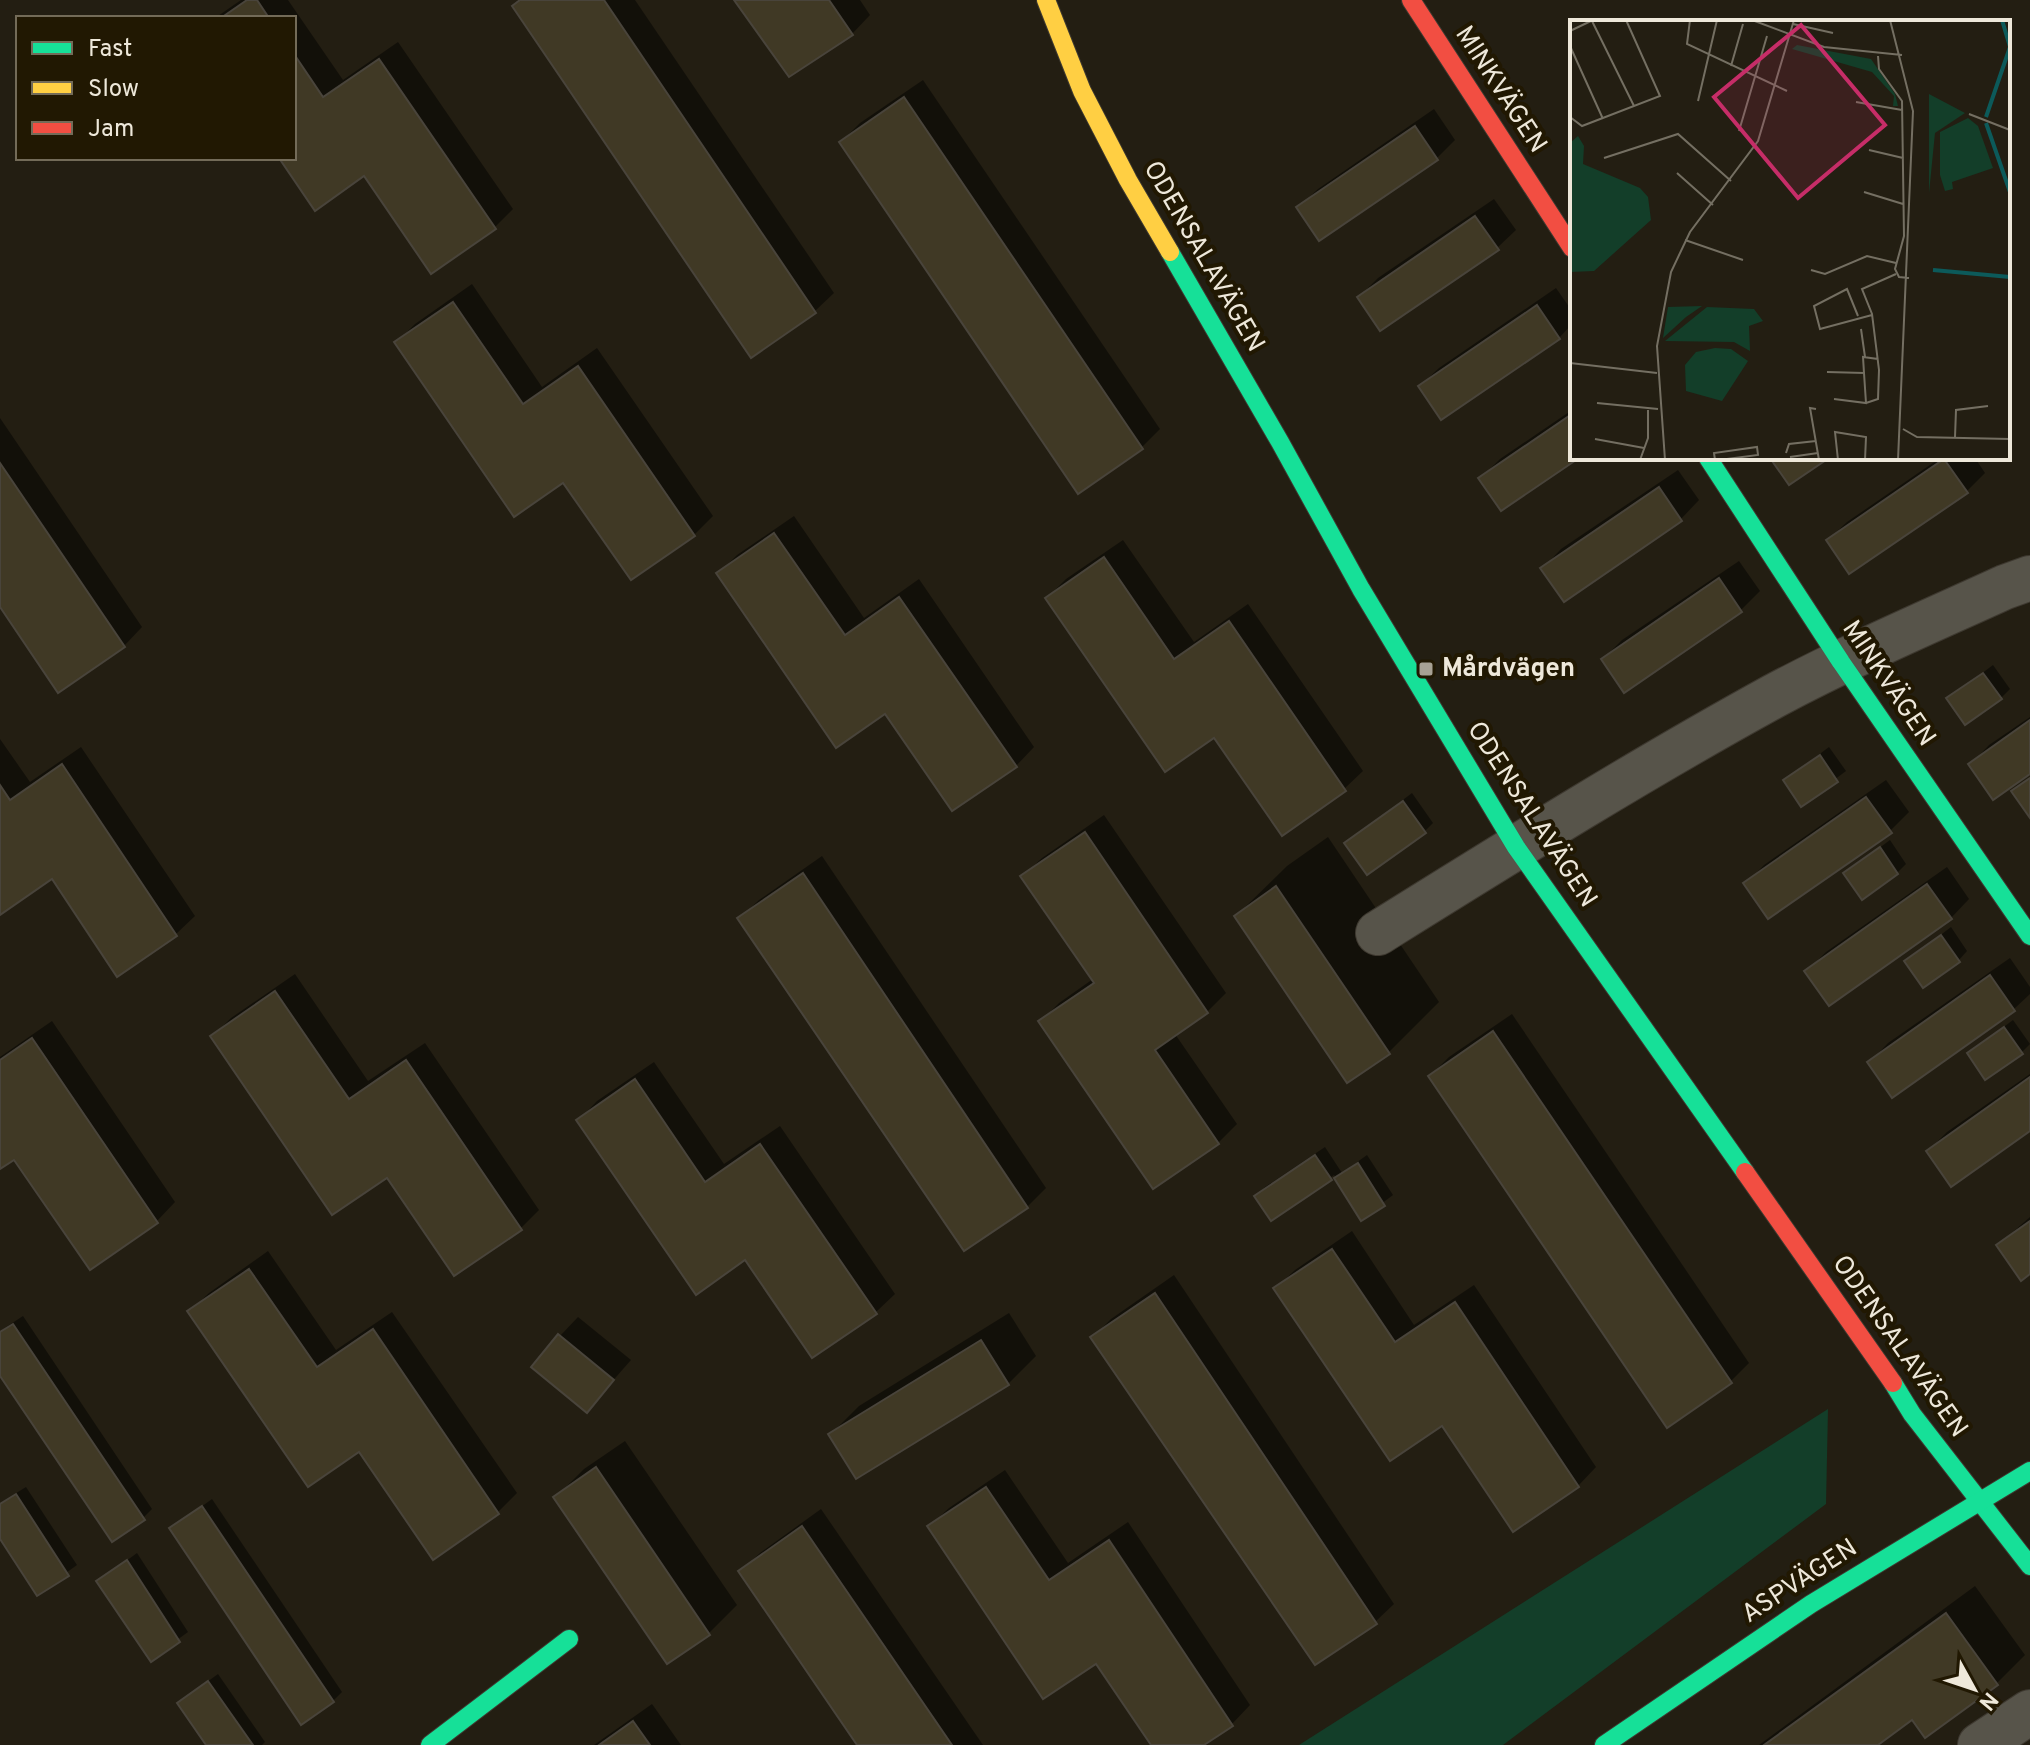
<svg xmlns="http://www.w3.org/2000/svg" width="2030" height="1745" font-family="Overpass,sans-serif">
<style>
.green{fill:#133e29}
.shadow{fill:#0007}
.building{fill:#403925;stroke:#49443b;stroke-width:2}
.lines{fill:none;stroke-linecap:round;stroke-linejoin:round}
.street-casing{stroke:#3e3930;stroke-width:46}
.fast-casing{stroke:#3e3930;stroke-width:20}
.slow-casing{stroke:#3e3930;stroke-width:20}
.jam-casing{stroke:#3e3930;stroke-width:20}
.street{stroke:#57544a;stroke-width:44}
.fast{stroke:#16e098;stroke-width:18}
.slow{stroke:#ffcf43;stroke-width:18}
.jam{stroke:#f24e42;stroke-width:18}
.poi-dot{fill:#a7a194;stroke:#211802;stroke-width:3}
.labels{text-anchor:middle;dominant-baseline:central;stroke-width:8;stroke-linejoin:round;paint-order:stroke}
.street-label{font-size:26px;fill:#eee8da;stroke:#211802}
.poi-label{font-size:26px;font-weight:bold;fill:#eee8da;stroke:#211802;text-anchor:start}
.inset-river{fill:none;stroke:#0c5a5a;stroke-width:4}
.inset-road{fill:none;stroke:#746f62;stroke-width:2}
.view{fill:#c62d68;fill-opacity:0.15;stroke:#c62d68;stroke-width:4}
.inset-edge{fill:none;stroke:#eee8da;stroke-width:4}
</style>
<rect width="100%" height="100%" fill="#231e12"/>
<!-- green -->
<path class="green" d="M 1828,1409 L 1826,1504 L 1503,1745 L 1299,1745 Z"/>
<!-- shadow -->
<g class="shadow">
<path d="M 241,0 L 288,0 L 343,80 L 398,42 L 513,209 L 494,228 L 365,173 L 281,158 L 294,158 L 294,18 L 215,18 Z"/>
<path d="M 520,0 L 635,0 L 834,293 L 815,311 L 752,355 L 514,6 Z"/>
<path d="M 737,0 L 860,0 L 870,15 L 852,34 Z"/>
<path d="M 923,80 L 1160,429 L 1142,447 L 841,142 L 860,123 Z"/>
<path d="M 1434,109 L 1455,140 L 1437,158 L 1299,207 L 1318,189 Z"/>
<path d="M 1494,199 L 1516,230 L 1497,248 L 1359,297 L 1378,278 Z"/>
<path d="M 472,284 L 542,387 L 597,348 L 713,516 L 694,535 L 564,480 L 396,343 L 415,324 Z"/>
<path d="M 1556,288 L 1572,311 L 1572,324 L 1559,338 L 1420,386 L 1439,368 Z"/>
<path d="M 1572,410 L 1572,458 L 1576,458 L 1481,478 L 1500,459 Z"/>
<path d="M 0,418 L 142,627 L 124,646 L 0,603 Z"/>
<path d="M 1940,458 L 1975,458 L 1985,473 L 1966,492 L 1828,540 L 1847,522 Z"/>
<path d="M 1678,470 L 1699,500 L 1681,519 L 1564,599 L 1543,568 L 1561,549 Z"/>
<path d="M 794,516 L 864,618 L 919,579 L 1034,747 L 1016,766 L 885,711 L 718,574 L 737,555 Z"/>
<path d="M 1123,540 L 1194,642 L 1248,604 L 1363,771 L 1344,789 L 1215,735 L 1047,598 L 1066,579 Z"/>
<path d="M 1739,561 L 1760,591 L 1741,610 L 1624,690 L 1603,659 L 1622,640 Z"/>
<path d="M 1993,665 L 2010,689 L 2001,698 L 1949,698 Z"/>
<path d="M 2030,717 L 2030,771 L 1971,764 L 1989,745 Z"/>
<path d="M 0,739 L 30,782 L 81,747 L 195,916 L 176,934 L 118,974 L 52,877 L 0,913 Z"/>
<path d="M 1829,747 L 1846,771 L 1802,804 L 1785,780 Z"/>
<path d="M 1886,780 L 1909,812 L 1890,831 L 1746,884 L 1764,865 Z"/>
<path d="M 1412,793 L 1433,823 L 1424,832 L 1346,843 Z"/>
<path d="M 1104,815 L 1226,993 L 1207,1012 L 1175,1034 L 1237,1124 L 1218,1143 L 1153,1186 L 1041,1021 L 1059,1003 L 1093,979 L 1023,876 L 1042,858 Z"/>
<path d="M 1328,837 L 1439,1002 L 1389,1052 L 1236,916 L 1287,866 Z"/>
<path d="M 1890,840 L 1906,864 L 1897,873 L 1846,873 Z"/>
<path d="M 822,856 L 1046,1188 L 1027,1207 L 740,918 L 759,900 Z"/>
<path d="M 1947,867 L 1969,899 L 1951,918 L 1807,971 L 1826,952 Z"/>
<path d="M 1951,927 L 1967,951 L 1959,960 L 1907,961 Z"/>
<path d="M 2010,958 L 2030,987 L 2030,994 L 2014,1009 L 1893,1095 L 1870,1062 L 1888,1043 Z"/>
<path d="M 295,974 L 368,1081 L 425,1043 L 539,1210 L 520,1229 L 388,1175 L 212,1037 L 231,1018 Z"/>
<path d="M 1512,1014 L 1749,1363 L 1731,1381 L 1430,1076 L 1449,1057 Z"/>
<path d="M 2013,1020 L 2030,1044 L 2021,1053 L 1969,1053 Z"/>
<path d="M 52,1021 L 175,1202 L 157,1221 L 15,1157 L 0,1167 L 0,1057 Z"/>
<path d="M 654,1062 L 724,1164 L 780,1126 L 895,1294 L 876,1312 L 813,1355 L 746,1258 L 579,1120 L 597,1101 Z"/>
<path d="M 2030,1074 L 2030,1129 L 1928,1151 L 1947,1132 Z"/>
<path d="M 1325,1147 L 1342,1173 L 1367,1155 L 1393,1195 L 1361,1219 L 1334,1175 L 1272,1218 L 1257,1196 L 1265,1187 Z"/>
<path d="M 2030,1217 L 2030,1272 L 1998,1245 Z"/>
<path d="M 1352,1231 L 1414,1325 L 1474,1285 L 1596,1467 L 1578,1486 L 1443,1423 L 1276,1288 L 1295,1270 Z"/>
<path d="M 268,1251 L 336,1350 L 392,1312 L 517,1493 L 498,1512 L 433,1557 L 359,1449 L 190,1311 L 209,1293 Z"/>
<path d="M 1174,1275 L 1394,1604 L 1375,1622 L 1092,1338 L 1111,1319 Z"/>
<path d="M 1009,1313 L 1036,1356 L 1008,1384 L 831,1434 L 859,1406 Z"/>
<path d="M 23,1316 L 152,1509 L 143,1518 L 0,1372 L 0,1331 Z"/>
<path d="M 578,1317 L 631,1360 L 587,1410 L 560,1336 Z"/>
<path d="M 625,1441 L 737,1605 L 709,1633 L 556,1497 L 584,1469 Z"/>
<path d="M 1005,1470 L 1068,1563 L 1128,1522 L 1250,1705 L 1232,1724 L 1201,1745 L 1153,1745 L 1097,1661 L 930,1526 L 949,1508 Z"/>
<path d="M 26,1487 L 77,1565 L 38,1593 L 0,1535 L 0,1503 Z"/>
<path d="M 212,1499 L 342,1692 L 333,1701 L 172,1528 Z"/>
<path d="M 821,1509 L 983,1745 L 860,1745 L 741,1571 L 760,1553 Z"/>
<path d="M 137,1553 L 188,1632 L 151,1659 L 99,1581 Z"/>
<path d="M 1975,1586 L 2025,1655 L 1997,1683 L 1913,1717 L 1877,1743 L 1879,1745 L 1759,1745 Z"/>
<path d="M 218,1674 L 265,1742 L 262,1745 L 209,1745 L 189,1695 Z"/>
<path d="M 652,1704 L 681,1745 L 594,1745 Z"/>
</g>
<!-- building -->
<g class="building">
<path d="M 247,0 L 257,0 L 269,18 L 221,18 Z"/>
<path d="M 520,0 L 604,0 L 816,313 L 751,358 L 512,6 Z"/>
<path d="M 734,0 L 829,0 L 853,35 L 789,77 Z"/>
<path d="M 294,54 L 323,97 L 379,59 L 496,229 L 431,274 L 364,176 L 315,211 L 279,158 L 294,158 Z"/>
<path d="M 904,97 L 1143,449 L 1078,494 L 839,142 Z"/>
<path d="M 1415,126 L 1438,160 L 1319,241 L 1296,207 Z"/>
<path d="M 1475,216 L 1499,250 L 1380,331 L 1357,297 Z"/>
<path d="M 453,302 L 523,404 L 578,366 L 695,536 L 631,580 L 563,483 L 514,517 L 394,342 Z"/>
<path d="M 1537,305 L 1560,339 L 1441,420 L 1418,386 Z"/>
<path d="M 1572,414 L 1572,458 L 1579,458 L 1501,511 L 1478,478 Z"/>
<path d="M 1770,458 L 1829,458 L 1789,485 Z"/>
<path d="M 1944,459 L 1968,493 L 1849,574 L 1826,540 Z"/>
<path d="M 0,463 L 125,647 L 58,693 L 0,607 Z"/>
<path d="M 1659,487 L 1682,521 L 1564,602 L 1540,568 Z"/>
<path d="M 774,533 L 845,635 L 899,597 L 1017,767 L 952,811 L 885,714 L 836,748 L 716,573 Z"/>
<path d="M 1104,557 L 1174,659 L 1229,621 L 1346,791 L 1282,836 L 1214,738 L 1165,772 L 1045,598 Z"/>
<path d="M 1719,578 L 1742,612 L 1624,693 L 1601,659 Z"/>
<path d="M 1983,673 L 2002,699 L 1965,725 L 1946,698 Z"/>
<path d="M 2030,720 L 2030,774 L 1993,800 L 1968,764 Z"/>
<path d="M 1820,755 L 1838,782 L 1801,807 L 1783,780 Z"/>
<path d="M 62,764 L 177,936 L 117,977 L 52,879 L 0,915 L 0,785 L 10,800 Z"/>
<path d="M 2030,778 L 2030,818 L 2011,791 Z"/>
<path d="M 1866,797 L 1892,833 L 1768,919 L 1743,883 Z"/>
<path d="M 1403,801 L 1426,833 L 1367,875 L 1344,843 Z"/>
<path d="M 1085,832 L 1208,1013 L 1155,1050 L 1219,1144 L 1153,1189 L 1038,1021 L 1094,983 L 1020,876 Z"/>
<path d="M 1880,847 L 1898,874 L 1862,900 L 1843,873 Z"/>
<path d="M 803,873 L 1028,1208 L 964,1251 L 737,918 Z"/>
<path d="M 1927,884 L 1952,919 L 1829,1006 L 1804,971 Z"/>
<path d="M 1276,886 L 1390,1054 L 1347,1083 L 1234,916 Z"/>
<path d="M 1941,935 L 1960,962 L 1923,988 L 1904,961 Z"/>
<path d="M 1990,975 L 2015,1011 L 1892,1098 L 1867,1062 Z"/>
<path d="M 275,991 L 349,1099 L 406,1060 L 522,1230 L 454,1276 L 387,1178 L 332,1215 L 210,1036 Z"/>
<path d="M 2004,1027 L 2023,1054 L 1985,1080 L 1967,1053 Z"/>
<path d="M 1493,1031 L 1732,1383 L 1667,1428 L 1428,1076 Z"/>
<path d="M 32,1038 L 158,1223 L 90,1270 L 14,1160 L 0,1169 L 0,1060 Z"/>
<path d="M 2030,1077 L 2030,1131 L 1951,1187 L 1926,1151 Z"/>
<path d="M 635,1079 L 705,1182 L 760,1144 L 877,1314 L 812,1358 L 745,1260 L 696,1295 L 576,1120 Z"/>
<path d="M 1315,1155 L 1332,1180 L 1271,1221 L 1254,1196 Z"/>
<path d="M 1358,1163 L 1385,1206 L 1361,1221 L 1334,1178 Z"/>
<path d="M 2030,1221 L 2030,1274 L 2021,1281 L 1996,1245 Z"/>
<path d="M 1332,1249 L 1395,1342 L 1455,1302 L 1579,1487 L 1513,1532 L 1442,1426 L 1390,1461 L 1273,1288 Z"/>
<path d="M 249,1269 L 317,1367 L 373,1329 L 499,1514 L 433,1560 L 359,1452 L 308,1487 L 187,1311 Z"/>
<path d="M 1155,1293 L 1377,1624 L 1315,1665 L 1090,1337 Z"/>
<path d="M 13,1324 L 145,1520 L 112,1542 L 0,1376 L 0,1332 Z"/>
<path d="M 558,1334 L 614,1380 L 587,1413 L 531,1367 Z"/>
<path d="M 981,1340 L 1009,1385 L 856,1479 L 828,1434 Z"/>
<path d="M 596,1467 L 710,1635 L 667,1664 L 553,1497 Z"/>
<path d="M 986,1487 L 1049,1580 L 1109,1540 L 1233,1726 L 1204,1745 L 1151,1745 L 1096,1664 L 1043,1699 L 927,1526 Z"/>
<path d="M 16,1494 L 69,1576 L 37,1596 L 0,1539 L 0,1504 Z"/>
<path d="M 202,1506 L 334,1702 L 301,1725 L 169,1528 Z"/>
<path d="M 802,1526 L 952,1745 L 857,1745 L 738,1571 Z"/>
<path d="M 127,1560 L 180,1642 L 151,1662 L 96,1581 Z"/>
<path d="M 1946,1613 L 1998,1685 L 1925,1738 L 1912,1720 L 1878,1745 L 1764,1745 Z"/>
<path d="M 208,1681 L 253,1745 L 206,1745 L 177,1703 Z"/>
<path d="M 633,1721 L 650,1745 L 599,1745 Z"/>
</g>
<g class="lines">
<defs>
<g id="street">
<path d="M 1378,933 C 1508,852 1639,770 1774,696 C 1849,656 1928,622 2005,587 L 2030,578"/>
<path d="M 1980,1745 L 2030,1712"/>
</g>
<g id="fast">
<path d="M 1170,252 L 1280,442 L 1361,589 L 1516,847 L 1745,1172"/>
<path d="M 1708,458 L 1841,662 L 2030,936"/>
<path d="M 1893,1383 L 1912,1414 L 2030,1566"/>
<path d="M 430,1745 L 569,1639"/>
<path d="M 1604,1745 L 1811,1604 L 2030,1471"/>
</g>
<path id="slow" d="M 1046,0 L 1082,91 L 1128,180 L 1170,252"/>
<g id="jam">
<path d="M 1411,0 L 1572,248"/>
<path d="M 1745,1172 L 1893,1383"/>
</g>
</defs>
<!-- street casing -->
<use href="#street" class="street-casing"/>
<!-- fast casing -->
<use href="#fast" class="fast-casing"/>
<!-- slow casing -->
<use href="#slow" class="slow-casing"/>
<!-- jam casing -->
<use href="#jam" class="jam-casing"/>
<!-- street -->
<use href="#street" class="street"/>
<!-- fast -->
<use href="#fast" class="fast"/>
<!-- slow -->
<use href="#slow" class="slow"/>
<!-- jam -->
<use href="#jam" class="jam"/>
</g>
<!-- markers -->
<rect class="poi-dot" x="1418" y="661" width="16" height="16" rx="4"/>
<g class="labels">
<!-- street labels -->
<g class="street-label">
<text transform="translate(1500 90) rotate(57)">MINKVÄGEN</text>
<text transform="translate(1203 257) rotate(60)">ODENSALAVÄGEN</text>
<text transform="translate(1888 684) rotate(56)">MINKVÄGEN</text>
<text transform="translate(1531 815) rotate(57)">ODENSALAVÄGEN</text>
<text transform="translate(1899 1347) rotate(55)">ODENSALAVÄGEN</text>
<text transform="translate(1800 1582) rotate(-33)">ASPVÄGEN</text>
</g>
<!-- poi labels -->
<g class="poi-label">
<text x="1442" y="669">Mårdvägen</text>
</g>
</g>
<!-- overview -->
<g transform="translate(1570 20)">
<rect width="440" height="440" fill="#231e12"/>
<path d="M 227,25 L 301,39 L 325,74 L 328,86 L 323,86 L 324,76 L 302,52 L 222,29 ZM 359,74 L 395,93 L 365,113 L 359,173 ZM 398,98 L 408,106 L 423,148 L 382,162 L 383,169 L 375,171 L 370,155 L 370,112 ZM 8,116 L 14,126 L 13,144 L 70,168 L 78,177 L 81,200 L 24,251 L 0,252 L 0,123 ZM 132,286 L 116,297 L 93,318 L 98,287 ZM 137,287 L 184,289 L 193,301 L 179,306 L 180,331 L 164,322 L 95,321 ZM 145,328 L 161,329 L 178,341 L 152,381 L 116,371 L 115,345 L 126,332 Z" fill="#133e29"/>
<path class="inset-river" d="M 416,97 L 440,27 L 432,0M 416,103 L 440,172M 363,250 L 440,257"/>
<path class="inset-road" d="M 120,0 L 117,24 L 217,71M 182,0 L 254,27 L 332,35M 320,0 L 343,91 L 328,440M 22,1 L 64,86M 223,4 L 263,13M 0,11 L 23,0M 0,26 L 33,99M 308,36 L 309,49 L 332,81 L 334,216 L 325,249 L 329,257 L 339,258M 161,46 L 173,4M 128,81 L 147,0M 286,82 L 332,90M 399,94 L 440,110M 0,97 L 12,106 L 90,76 L 56,0M 169,111 L 197,16M 299,130 L 333,138M 34,138 L 108,114 L 161,161M 107,153 L 143,185M 294,172 L 333,184M 115,220 L 173,240M 241,250 L 255,254 L 297,236 L 326,243M 288,296 L 277,269 L 244,286 L 250,309 L 302,295M 291,309 L 295,337M 0,343 L 87,353M 257,352 L 294,353 L 293,337 L 308,339M 264,379 L 296,383 L 294,353M 27,383 L 88,389M 296,383 L 308,379 L 309,350 L 302,294 L 292,269 L 326,254M 246,389 L 240,388 L 249,440M 333,409 L 347,417 L 440,419M 385,417 L 386,390 L 418,386M 25,419 L 74,428M 216,433 L 219,424 L 246,421M 220,437 L 248,433M 70,440 L 78,418 L 78,390M 95,440 L 87,326 L 101,252 L 120,212 L 188,121 L 224,0M 145,440 L 144,433 L 187,427 L 188,435 L 149,440M 268,440 L 265,412 L 296,417 L 295,440"/>
<path class="view" d="M 231,5 L 315,105 L 228,178 L 144,77 Z"/>
<rect width="440" height="440" class="inset-edge"/>
</g>
<!-- legend -->
<rect x="16" y="16" width="280" height="144" fill="#211802" stroke="#736b58" stroke-width="2"/>
<rect x="32" y="42" width="40" height="12" fill="#16e098" stroke="#736b58" stroke-width="2"/>
<text x="88" y="56" font-size="24" fill="#eee8da">Fast</text>
<rect x="32" y="82" width="40" height="12" fill="#ffcf43" stroke="#736b58" stroke-width="2"/>
<text x="88" y="96" font-size="24" fill="#eee8da">Slow</text>
<rect x="32" y="122" width="40" height="12" fill="#f24e42" stroke="#736b58" stroke-width="2"/>
<text x="88" y="136" font-size="24" fill="#eee8da">Jam</text>
<!-- north arrow -->
<g transform="translate(1974 1689) rotate(130)" stroke="#211802" stroke-width="6" paint-order="stroke">
<path d="M0-6L14 30L0 20L-14 30Z" fill="#eee8da"/>
<text y="-12" font-size="22" font-weight="bold" text-anchor="middle" fill="#eee8da">N</text>
</g>
</svg>
